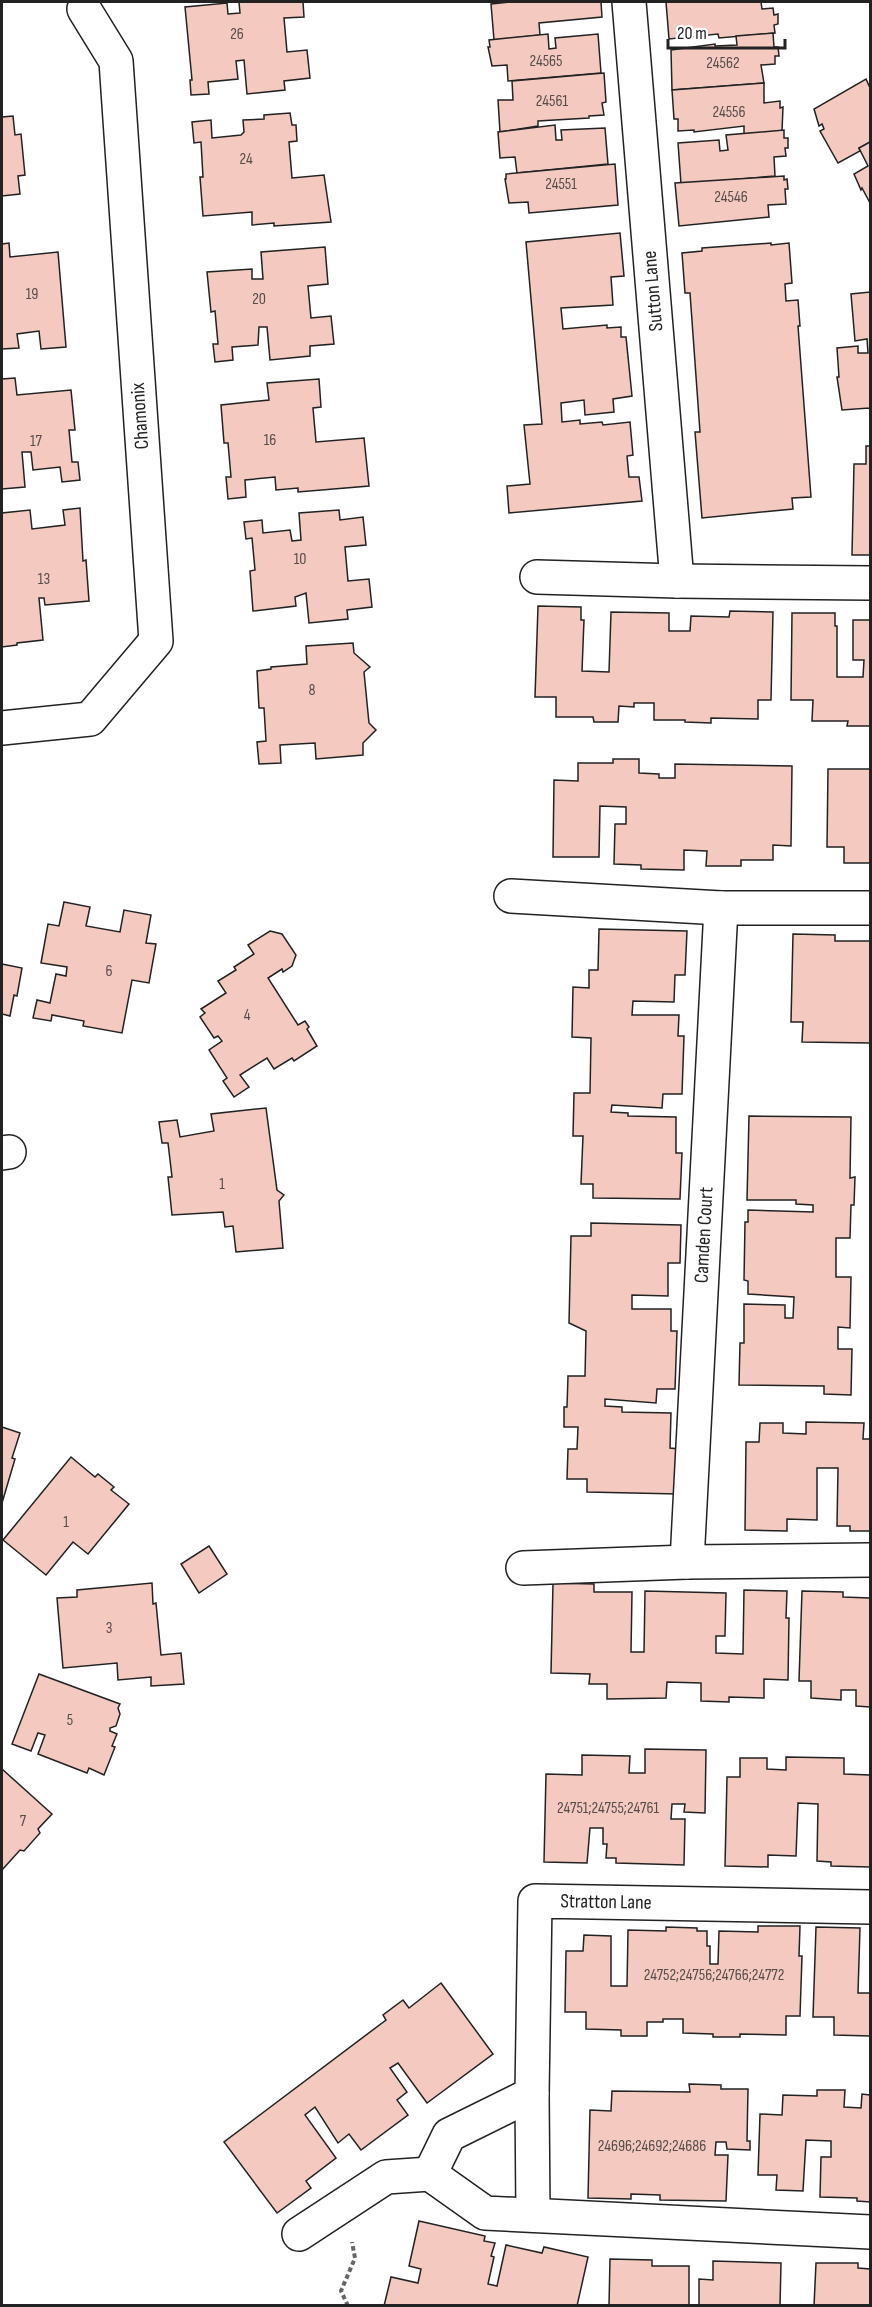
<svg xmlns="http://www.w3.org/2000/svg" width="872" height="2307" font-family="'Sofia Sans Condensed',sans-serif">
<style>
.building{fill:#f3c9c0;stroke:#222;stroke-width:1.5}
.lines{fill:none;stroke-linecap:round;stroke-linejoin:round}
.minor-casing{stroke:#222;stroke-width:36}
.path{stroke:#646464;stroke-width:4;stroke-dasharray:4.5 3;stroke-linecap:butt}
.minor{stroke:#fff;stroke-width:33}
.labels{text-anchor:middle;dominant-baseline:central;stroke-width:4.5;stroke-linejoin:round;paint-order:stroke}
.number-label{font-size:16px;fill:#564c4a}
.street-label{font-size:20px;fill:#222;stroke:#fff}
</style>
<rect width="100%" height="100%" fill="#fff"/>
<!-- building -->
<g class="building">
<path d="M 239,2 L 303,2 L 304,17 L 284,18 L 287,52 L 307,50 L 310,78 L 284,81 L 285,90 L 247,94 L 244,60 L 236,61 L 238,79 L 208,82 L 209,94 L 191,95 L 190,80 L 192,80 L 185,7 L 227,3 L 228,14 L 240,13 Z"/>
<path d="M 511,2 L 601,2 L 602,17 L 539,23 L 540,35 L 494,40 L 491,4 Z"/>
<path d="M 666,2 L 761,2 L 762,9 L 773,8 L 774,15 L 778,14 L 778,24 L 774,25 L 775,33 L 719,38 L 718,34 L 669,39 Z"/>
<path d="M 773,33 L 774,47 L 778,47 L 779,56 L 775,56 L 775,64 L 761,65 L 764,83 L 672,90 L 671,50 L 715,44 L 715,46 L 737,45 L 736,36 Z"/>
<path d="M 548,34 L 549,49 L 556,48 L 555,38 L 598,34 L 601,73 L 508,81 L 507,65 L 492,66 L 488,47 L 490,47 L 489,40 Z"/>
<path d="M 604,73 L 606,102 L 602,103 L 604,115 L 589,116 L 589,118 L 538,121 L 538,126 L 500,132 L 498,100 L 513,100 L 512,81 Z"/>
<path d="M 866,79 L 870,88 L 870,142 L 859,148 L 860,151 L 838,163 L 820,131 L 824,129 L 822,124 L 819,126 L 814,109 Z"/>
<path d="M 764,83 L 764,103 L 780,101 L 780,108 L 783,107 L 782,131 L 744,134 L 744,126 L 694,132 L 694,130 L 678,131 L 678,119 L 674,119 L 672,90 Z"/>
<path d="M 290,113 L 292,125 L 296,125 L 297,141 L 289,142 L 292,178 L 324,175 L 331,222 L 274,226 L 274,223 L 252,225 L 252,212 L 203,216 L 200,177 L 203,177 L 201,142 L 194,143 L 192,122 L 211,120 L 212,138 L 241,135 L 244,132 L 243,120 L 264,119 L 264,115 Z"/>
<path d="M 13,116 L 15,135 L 21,134 L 25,175 L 18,176 L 20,194 L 2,196 L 2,117 Z"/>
<path d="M 555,125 L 556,140 L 562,140 L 561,130 L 605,128 L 608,164 L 517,173 L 515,157 L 500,158 L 498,132 Z"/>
<path d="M 784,130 L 784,138 L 788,138 L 788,148 L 785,148 L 786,156 L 774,157 L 775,176 L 681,184 L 678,143 L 719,140 L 720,151 L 728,150 L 726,135 Z"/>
<path d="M 870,142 L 870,203 L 862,188 L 861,190 L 854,174 L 868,166 L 859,148 Z"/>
<path d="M 615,164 L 618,205 L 529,213 L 528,202 L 509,203 L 505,179 L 506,179 L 506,174 Z"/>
<path d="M 784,176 L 784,180 L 787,179 L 788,189 L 785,189 L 786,204 L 768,205 L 769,217 L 679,226 L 675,183 Z"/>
<path d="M 620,233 L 624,276 L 611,277 L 613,305 L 561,308 L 563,329 L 607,325 L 607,328 L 621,327 L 621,337 L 626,337 L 632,396 L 613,399 L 614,412 L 585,415 L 584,400 L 561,403 L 562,422 L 580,420 L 580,424 L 602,422 L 603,425 L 630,422 L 633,455 L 627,456 L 629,477 L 639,477 L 642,501 L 509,513 L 507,486 L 530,484 L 524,425 L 542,424 L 526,242 Z"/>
<path d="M 9,243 L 10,257 L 58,252 L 66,347 L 41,349 L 39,331 L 17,334 L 19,348 L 2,349 L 2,244 Z"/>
<path d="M 771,243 L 771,245 L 789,243 L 792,283 L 785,284 L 786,301 L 798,300 L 800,326 L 798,326 L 811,497 L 792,498 L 793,509 L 702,518 L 695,432 L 700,432 L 690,293 L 685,293 L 682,253 L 702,251 L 702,248 Z"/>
<path d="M 325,247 L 328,284 L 308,286 L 311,318 L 331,316 L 334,344 L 310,346 L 310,356 L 270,360 L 267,327 L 259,327 L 258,345 L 232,347 L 233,360 L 215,362 L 213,344 L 218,344 L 215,311 L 211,312 L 207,272 L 252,269 L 252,279 L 263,279 L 261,252 Z"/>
<path d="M 870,292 L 870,410 L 869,408 L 842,410 L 837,377 L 839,377 L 837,348 L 858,346 L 858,353 L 868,353 L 867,339 L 855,341 L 851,294 Z"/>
<path d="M 15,378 L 17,395 L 71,390 L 75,430 L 69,430 L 72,462 L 78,462 L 80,480 L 62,482 L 60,467 L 33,470 L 31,452 L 22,452 L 25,487 L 2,489 L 2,379 Z"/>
<path d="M 319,379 L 321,407 L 313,408 L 316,442 L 364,438 L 369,486 L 298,492 L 298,488 L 276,490 L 275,477 L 245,480 L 246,497 L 228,499 L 226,477 L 231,477 L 228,443 L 224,443 L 221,405 L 269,400 L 267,383 Z"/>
<path d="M 866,446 L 870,446 L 870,555 L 852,555 L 854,464 L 866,464 Z"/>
<path d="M 80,508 L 83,561 L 86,560 L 89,601 L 45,605 L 44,598 L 39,598 L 43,640 L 17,643 L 17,645 L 2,647 L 2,513 L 30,510 L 32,529 L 65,525 L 63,510 Z"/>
<path d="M 339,510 L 340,520 L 363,517 L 366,545 L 345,547 L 348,581 L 369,579 L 372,607 L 347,610 L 348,619 L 309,623 L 306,593 L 295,597 L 296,606 L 253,611 L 250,571 L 255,570 L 252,538 L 246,539 L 244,522 L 262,520 L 263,533 L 290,530 L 292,541 L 301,540 L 299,513 Z"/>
<path d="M 538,606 L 581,607 L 581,620 L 584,620 L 582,671 L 609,672 L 611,612 L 669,613 L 669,631 L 690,631 L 691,616 L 729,617 L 730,611 L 773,612 L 771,700 L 758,700 L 758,719 L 711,718 L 711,723 L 685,722 L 685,720 L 654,720 L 654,703 L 634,703 L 634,707 L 619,706 L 618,722 L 594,722 L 593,717 L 556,717 L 556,697 L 535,697 Z"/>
<path d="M 792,613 L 835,613 L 835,626 L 837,626 L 837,677 L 863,677 L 864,660 L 853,660 L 853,620 L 870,620 L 870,726 L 847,726 L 848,721 L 812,721 L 813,700 L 791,700 Z"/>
<path d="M 353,643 L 354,653 L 370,667 L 364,672 L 369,723 L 376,730 L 363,743 L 363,755 L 316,759 L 315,743 L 280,745 L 281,763 L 259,764 L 257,742 L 266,741 L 264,708 L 259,708 L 257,671 L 271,669 L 271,667 L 307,664 L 306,646 Z"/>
<path d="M 613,759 L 639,759 L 639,773 L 659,774 L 659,778 L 675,778 L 675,764 L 792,766 L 791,846 L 773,845 L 773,860 L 741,860 L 741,866 L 706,866 L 707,851 L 684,850 L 684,870 L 641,869 L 641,865 L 614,864 L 615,824 L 626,824 L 626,807 L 600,806 L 599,857 L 553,857 L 554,780 L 578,781 L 578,763 L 613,763 Z"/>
<path d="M 828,769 L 870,769 L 870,863 L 844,863 L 844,847 L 827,847 Z"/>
<path d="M 64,902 L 90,907 L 86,926 L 120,932 L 124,910 L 151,915 L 146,943 L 156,944 L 149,983 L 132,980 L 122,1033 L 83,1026 L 84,1021 L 52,1015 L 51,1021 L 33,1018 L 37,1000 L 50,1003 L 56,974 L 66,976 L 67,967 L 41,963 L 48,924 L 59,926 Z"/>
<path d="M 599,929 L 687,931 L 685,975 L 675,975 L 674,1002 L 633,1001 L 632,1015 L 679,1015 L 678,1036 L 684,1036 L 682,1094 L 663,1094 L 662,1108 L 612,1105 L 611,1112 L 628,1113 L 628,1116 L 676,1117 L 676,1153 L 682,1153 L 680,1199 L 593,1198 L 593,1184 L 581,1184 L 583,1136 L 573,1136 L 574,1093 L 590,1093 L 591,1038 L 572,1037 L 573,987 L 589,988 L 589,970 L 598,970 Z"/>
<path d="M 270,931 L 282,934 L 296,955 L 292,966 L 283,972 L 282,969 L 268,978 L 298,1025 L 305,1021 L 309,1027 L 307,1029 L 317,1046 L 294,1061 L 292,1058 L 274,1069 L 267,1058 L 240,1075 L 249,1087 L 234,1097 L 223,1081 L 227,1078 L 209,1050 L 222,1041 L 218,1036 L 214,1038 L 200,1017 L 205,1013 L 201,1009 L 226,993 L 218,981 L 236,970 L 234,967 L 254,954 L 248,945 Z"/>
<path d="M 793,934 L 835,935 L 835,941 L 870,941 L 870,1043 L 802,1042 L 803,1022 L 791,1022 Z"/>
<path d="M 2,964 L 22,968 L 17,996 L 14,995 L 10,1016 L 2,1014 Z"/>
<path d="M 266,1108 L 277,1190 L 284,1195 L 279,1201 L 283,1248 L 236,1252 L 233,1226 L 225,1227 L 223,1212 L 172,1215 L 168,1177 L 172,1177 L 168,1143 L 162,1143 L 159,1122 L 177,1120 L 180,1137 L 214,1131 L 211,1114 Z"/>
<path d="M 749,1116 L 851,1117 L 850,1178 L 855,1177 L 854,1205 L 851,1205 L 850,1238 L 836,1238 L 836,1277 L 851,1277 L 850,1328 L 838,1327 L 838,1349 L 852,1349 L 851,1395 L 824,1394 L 824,1386 L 739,1385 L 740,1343 L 744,1343 L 744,1304 L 785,1305 L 785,1318 L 793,1318 L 794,1297 L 748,1294 L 748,1281 L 744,1280 L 745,1222 L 748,1222 L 748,1210 L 813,1212 L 813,1205 L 796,1204 L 796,1200 L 747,1200 Z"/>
<path d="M 591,1223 L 681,1225 L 680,1263 L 668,1263 L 668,1296 L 632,1295 L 632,1309 L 671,1309 L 671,1331 L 677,1331 L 675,1389 L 657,1389 L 656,1403 L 605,1399 L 605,1406 L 622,1407 L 622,1412 L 671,1413 L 670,1448 L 679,1449 L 678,1494 L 587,1492 L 587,1479 L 567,1479 L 568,1449 L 577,1449 L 578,1427 L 564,1427 L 564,1407 L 567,1407 L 568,1376 L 585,1376 L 586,1331 L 569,1323 L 571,1236 L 591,1236 Z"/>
<path d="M 806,1422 L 864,1423 L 863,1439 L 870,1439 L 870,1531 L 850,1531 L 850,1526 L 837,1526 L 838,1468 L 817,1468 L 817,1520 L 787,1519 L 787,1531 L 745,1530 L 746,1442 L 759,1442 L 760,1423 L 783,1423 L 783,1433 L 806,1434 Z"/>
<path d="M 2,1427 L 20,1433 L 12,1458 L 15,1459 L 2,1503 Z"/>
<path d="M 71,1457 L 95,1477 L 98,1474 L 114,1487 L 111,1490 L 129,1504 L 88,1554 L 73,1542 L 46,1575 L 3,1540 Z"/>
<path d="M 209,1546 L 227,1574 L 199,1593 L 181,1564 Z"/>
<path d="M 152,1583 L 153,1604 L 156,1603 L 161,1655 L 181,1653 L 184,1684 L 151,1686 L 151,1677 L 118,1680 L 117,1663 L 63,1668 L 57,1598 L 77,1597 L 77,1590 Z"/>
<path d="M 553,1583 L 594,1584 L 594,1592 L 632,1592 L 631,1652 L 644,1652 L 645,1591 L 726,1593 L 725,1636 L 716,1636 L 716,1653 L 743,1654 L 744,1590 L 787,1591 L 786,1618 L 789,1618 L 788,1680 L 764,1679 L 764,1698 L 729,1697 L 729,1702 L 701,1701 L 701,1683 L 667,1682 L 666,1698 L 607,1699 L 607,1684 L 589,1684 L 590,1674 L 551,1673 Z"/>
<path d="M 802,1591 L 843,1592 L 843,1597 L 870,1598 L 870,1707 L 856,1706 L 856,1690 L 841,1690 L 841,1700 L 811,1698 L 811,1681 L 799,1681 Z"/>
<path d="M 39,1674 L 120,1704 L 118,1708 L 120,1714 L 116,1726 L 110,1728 L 110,1731 L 117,1734 L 112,1746 L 115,1747 L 104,1775 L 89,1768 L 87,1773 L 38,1754 L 45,1735 L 38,1733 L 31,1751 L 12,1744 Z"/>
<path d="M 645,1749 L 706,1750 L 705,1813 L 684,1812 L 685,1804 L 672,1804 L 671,1819 L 685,1819 L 684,1865 L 616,1863 L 616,1858 L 606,1858 L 607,1844 L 603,1844 L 603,1828 L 590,1828 L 587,1863 L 544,1862 L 546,1774 L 582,1775 L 582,1755 L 630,1756 L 629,1773 L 645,1773 Z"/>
<path d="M 786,1757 L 844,1758 L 844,1774 L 870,1775 L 870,1867 L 831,1866 L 831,1862 L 817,1861 L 818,1804 L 798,1803 L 796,1856 L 768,1855 L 768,1867 L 725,1866 L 727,1777 L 740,1777 L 740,1758 L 767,1758 L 767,1769 L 786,1770 Z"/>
<path d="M 2,1769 L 52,1814 L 38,1829 L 40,1833 L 24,1851 L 20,1850 L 2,1870 Z"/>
<path d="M 758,1926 L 800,1926 L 799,1956 L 802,1956 L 800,2016 L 786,2016 L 786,2035 L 740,2034 L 740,2037 L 713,2037 L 713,2034 L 683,2033 L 683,2019 L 663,2019 L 663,2022 L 647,2022 L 647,2036 L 621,2036 L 621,2030 L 586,2029 L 586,2012 L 565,2012 L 566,1951 L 583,1951 L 584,1935 L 611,1936 L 611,1986 L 627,1986 L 628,1930 L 666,1931 L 666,1927 L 697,1928 L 697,1931 L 707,1931 L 707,1946 L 710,1946 L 710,1964 L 718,1964 L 719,1931 L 758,1932 Z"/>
<path d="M 816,1927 L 860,1928 L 858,1993 L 870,1993 L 870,2036 L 834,2035 L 834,2017 L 813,2017 Z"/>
<path d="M 441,1983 L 493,2054 L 427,2103 L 398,2063 L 390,2068 L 407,2092 L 397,2100 L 408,2115 L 361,2150 L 349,2134 L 338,2143 L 315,2107 L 305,2115 L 336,2158 L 306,2181 L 311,2188 L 277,2213 L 224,2142 L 386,2020 L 383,2015 L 403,2000 L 409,2008 Z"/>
<path d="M 689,2084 L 721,2085 L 721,2089 L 748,2089 L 747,2141 L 750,2141 L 750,2150 L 727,2149 L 726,2142 L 716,2142 L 715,2155 L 728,2155 L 726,2201 L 660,2200 L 660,2195 L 631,2194 L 631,2199 L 588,2198 L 590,2110 L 611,2111 L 612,2091 L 690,2092 Z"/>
<path d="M 817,2090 L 845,2090 L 844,2107 L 861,2108 L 862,2094 L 870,2095 L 870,2202 L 857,2201 L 857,2198 L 820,2197 L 821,2157 L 831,2157 L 831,2141 L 806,2140 L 803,2191 L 776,2190 L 777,2175 L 758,2175 L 760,2114 L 782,2115 L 783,2095 L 817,2096 Z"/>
<path d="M 419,2221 L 485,2236 L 484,2241 L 495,2243 L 491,2256 L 494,2257 L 488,2284 L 497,2286 L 506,2245 L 542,2253 L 544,2247 L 588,2257 L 577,2306 L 384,2306 L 391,2277 L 418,2283 L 421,2269 L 409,2266 Z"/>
<path d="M 610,2259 L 652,2260 L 652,2266 L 689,2266 L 689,2306 L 609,2306 Z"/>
<path d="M 713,2261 L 781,2263 L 780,2306 L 699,2306 L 699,2279 L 713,2280 Z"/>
<path d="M 816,2263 L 858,2263 L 858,2268 L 870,2269 L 870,2306 L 814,2306 Z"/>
</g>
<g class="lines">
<defs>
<g id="minor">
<path d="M 629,2 L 677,581"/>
<path d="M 537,577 L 677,581 L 870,583"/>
<path d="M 2,728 L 90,719 L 156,641 L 116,61 L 84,9"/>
<path d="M 511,896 L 721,908 L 870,908"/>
<path d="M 2,1153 L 9,1152"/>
<path d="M 687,1562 L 721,908"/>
<path d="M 523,1568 L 687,1562 L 870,1560"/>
<path d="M 870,1907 L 535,1901 L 532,2094 L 449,2135 L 430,2174 L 485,2213 L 870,2232"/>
<path d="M 532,2094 L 533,2215"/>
<path d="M 299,2234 L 386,2177 L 430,2174"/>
</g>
</defs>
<!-- minor casing -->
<use href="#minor" class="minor-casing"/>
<!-- path -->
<path class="path" d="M 348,2306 L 341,2291 L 355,2258 L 352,2242"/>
<!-- minor -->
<use href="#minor" class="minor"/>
</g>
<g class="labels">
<!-- number labels -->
<g class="number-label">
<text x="237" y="34">26</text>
<text x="546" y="61">24565</text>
<text x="723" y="63">24562</text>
<text x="552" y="101">24561</text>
<text x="729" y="112">24556</text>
<text x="246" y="159">24</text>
<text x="561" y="184">24551</text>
<text x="731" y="197">24546</text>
<text x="32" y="294">19</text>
<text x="259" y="299">20</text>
<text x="270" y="440">16</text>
<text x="36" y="441">17</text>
<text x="300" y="559">10</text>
<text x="44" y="579">13</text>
<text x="312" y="690">8</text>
<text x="109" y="971">6</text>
<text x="247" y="1015">4</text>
<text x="222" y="1184">1</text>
<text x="66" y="1522">1</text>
<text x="109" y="1628">3</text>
<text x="70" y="1720">5</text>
<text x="608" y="1808">24751;24755;24761</text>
<text x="23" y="1821">7</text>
<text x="714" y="1975">24752;24756;24766;24772</text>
<text x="652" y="2146">24696;24692;24686</text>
</g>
<!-- street labels -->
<g class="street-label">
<text transform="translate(653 291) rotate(-95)">Sutton Lane</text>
<text transform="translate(140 416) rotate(-94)">Chamonix</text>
<text transform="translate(704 1235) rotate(-87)">Camden Court</text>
<text transform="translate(606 1902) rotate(1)">Stratton Lane</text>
</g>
</g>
<!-- border -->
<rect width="872" height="2307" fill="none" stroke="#222222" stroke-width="6"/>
<!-- scale -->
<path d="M668 39v9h117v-9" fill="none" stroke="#222222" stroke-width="3"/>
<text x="677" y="39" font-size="18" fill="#222222" stroke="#ffffff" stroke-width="4.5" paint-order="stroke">20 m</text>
</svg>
